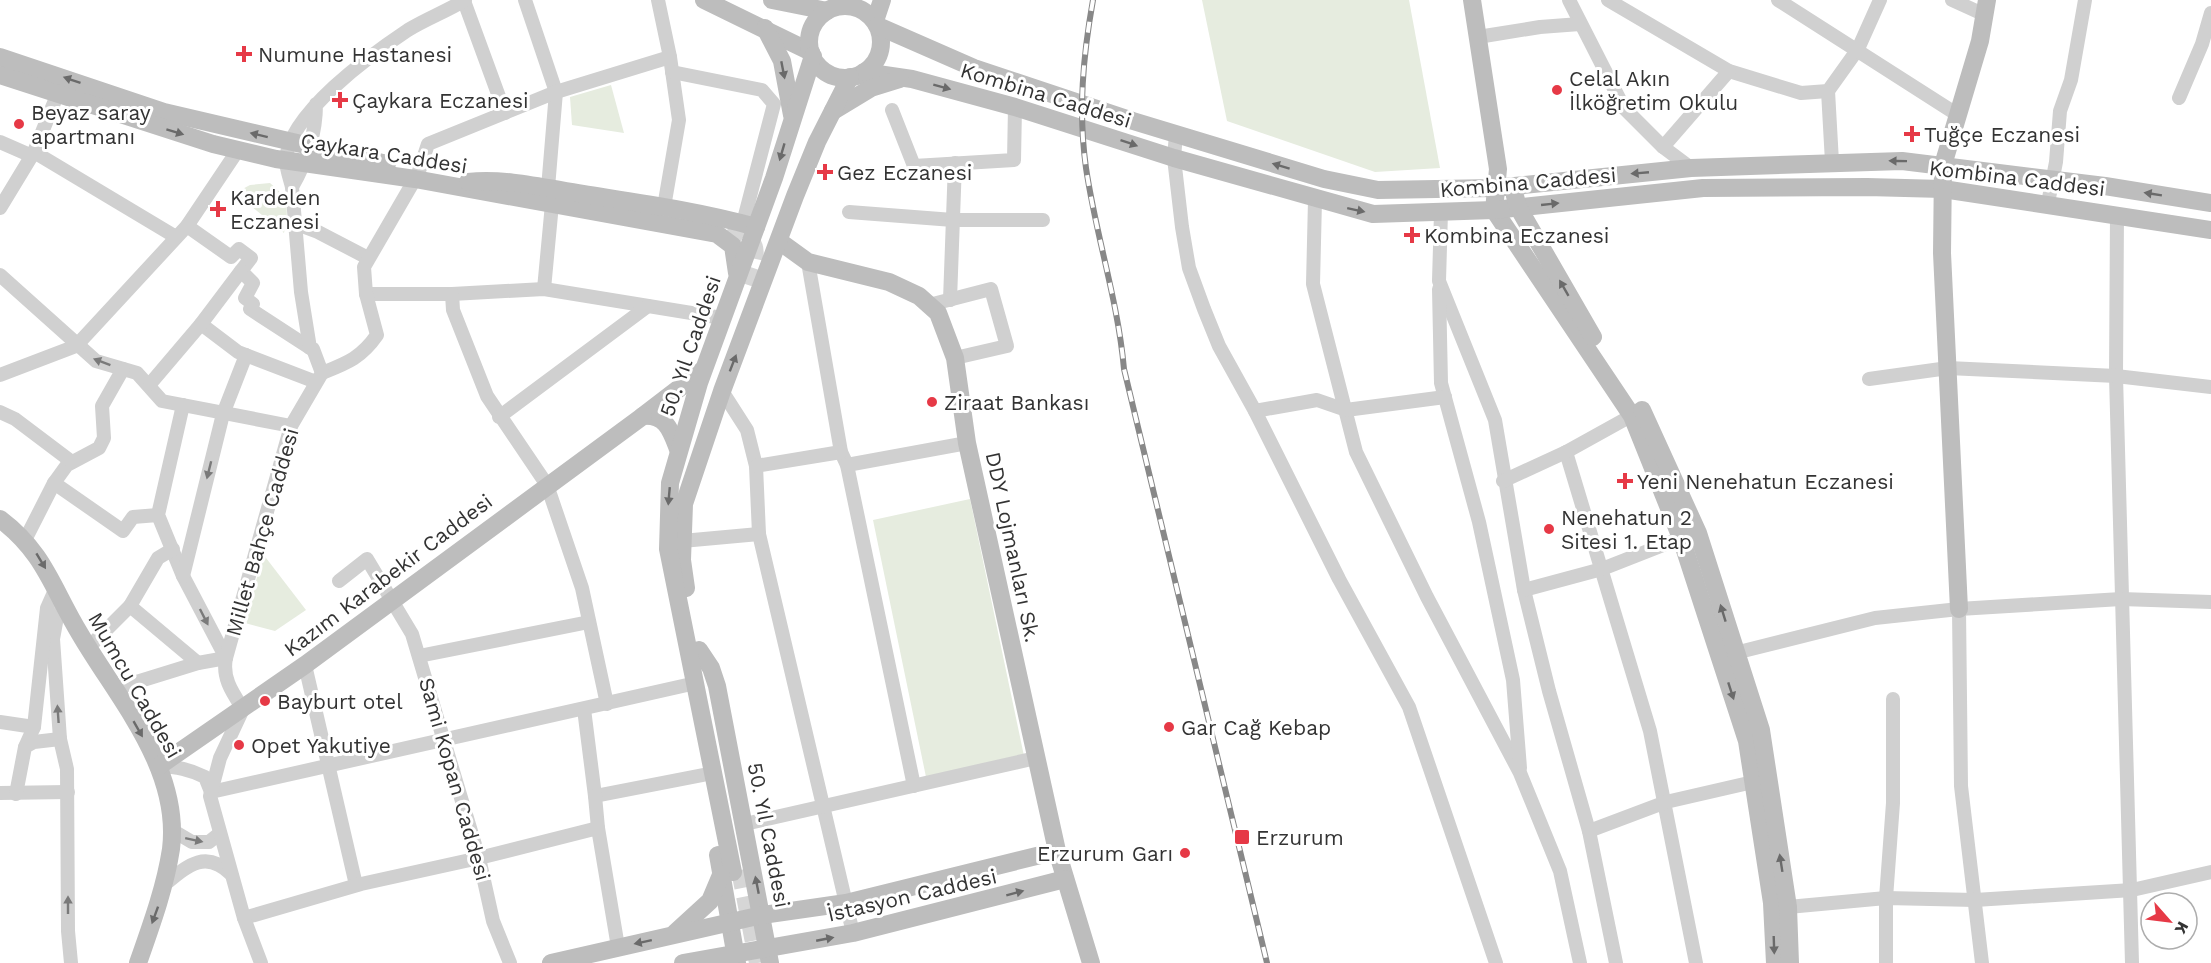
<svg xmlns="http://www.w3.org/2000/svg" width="2211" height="963" font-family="'Work Sans',sans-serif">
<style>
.green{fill:#e6ecdf}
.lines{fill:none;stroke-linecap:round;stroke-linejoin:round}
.secondary-tunnel{stroke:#d6d6d6;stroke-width:18;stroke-dasharray:18 9;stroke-linecap:butt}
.street{stroke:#d0d0d0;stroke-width:14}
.secondary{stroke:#bdbdbd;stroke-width:18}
.rail-casing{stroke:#888;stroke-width:6}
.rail{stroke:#fff;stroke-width:4;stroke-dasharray:11;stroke-linecap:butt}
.oneway{fill:#6a6a6a}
.oneway2{fill:#7a7a7a}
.poi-dot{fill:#e63946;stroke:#fff;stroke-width:2}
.labels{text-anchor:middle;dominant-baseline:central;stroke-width:6;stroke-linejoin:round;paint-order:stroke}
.poi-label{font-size:21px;fill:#333;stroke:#fff;text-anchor:start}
.street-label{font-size:21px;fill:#333;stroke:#fff}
</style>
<rect width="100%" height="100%" fill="#fff"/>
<!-- green -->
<g class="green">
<path d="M 1202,0 L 1409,0 L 1440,168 L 1375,172 L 1227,121 Z"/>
<path d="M 611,85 L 624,133 L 572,125 L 570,97 Z"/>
<path d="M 270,183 C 289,198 289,210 284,233 L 235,193 L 250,185 Z"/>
<path d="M 970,499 L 1024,756 L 926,777 L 873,520 Z"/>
<path d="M 263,554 L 306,610 L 275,631 L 245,623 Z"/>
</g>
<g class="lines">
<!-- secondary-tunnel -->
<g class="secondary-tunnel">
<path d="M 728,228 C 768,243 754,256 744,289"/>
<path d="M 740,870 L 758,963"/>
</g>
<!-- street -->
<g class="street">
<path d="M 525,0 L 556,92 L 548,188"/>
<path d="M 658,0 L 670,57 L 679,120 L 664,207"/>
<path d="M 1569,0 L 1624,108 L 1663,147 L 1691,168"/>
<path d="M 1608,0 L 1729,71 L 1801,93 L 1828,91 L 1858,49 L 1880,0"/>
<path d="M 1778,0 L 1958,115"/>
<path d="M 1952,0 L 1985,15"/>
<path d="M 464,1 L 505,113"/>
<path d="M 1478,37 L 1540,27 L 1580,24"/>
<path d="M 672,72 L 762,90 L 774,104 L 743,223"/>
<path d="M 1828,91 L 1832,162"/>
<path d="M 2179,98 L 2202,44 L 2211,13"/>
<path d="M 316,104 C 316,135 307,161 292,187 C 290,179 286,168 286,160 C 288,114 372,54 408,30 C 426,19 447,11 465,0"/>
<path d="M 892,110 L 914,166 L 1014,160 L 1015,107"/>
<path d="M 1176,134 L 1174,158 L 1182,227 L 1189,268 L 1204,309 L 1219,346 L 1255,411 L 1339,579 L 1409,707 L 1496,963"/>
<path d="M 0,142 L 32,156"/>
<path d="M 1663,147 L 1729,71"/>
<path d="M 34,152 L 176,237"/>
<path d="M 419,171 L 428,144 L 556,92 L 670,57"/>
<path d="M 1315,200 L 1313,284 L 1356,452 L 1427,597 L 1520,773 L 1560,871 L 1580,963"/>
<path d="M 2048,203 L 2056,162 L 2060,111 L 2071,80 L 2085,0"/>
<path d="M 0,208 L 34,152 L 58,93"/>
<path d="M 849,212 L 953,220 L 1043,220"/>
<path d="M 1441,212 L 1439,281 L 1495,420 L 1524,590 L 1549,691 L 1589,831 L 1616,963"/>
<path d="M 2117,214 L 2116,376 L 2132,963"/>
<path d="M 294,223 L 318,232 L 368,258"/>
<path d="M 187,226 L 231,257 L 239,249 L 251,258 L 241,271 L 253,283 L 245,298 L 253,304 L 250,309 L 310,348"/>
<path d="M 808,262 L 841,452 L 847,465 L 914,786"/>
<path d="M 0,275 L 96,361 L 137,373 L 162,401 L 291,426"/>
<path d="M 544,289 L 552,204"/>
<path d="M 1439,289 L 1441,383 L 1479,522 L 1513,680 L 1520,768"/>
<path d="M 366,294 L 452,294 L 544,289 L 722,318"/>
<path d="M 452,294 L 453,310 L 487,396 L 547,485 L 582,588 L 607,704"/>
<path d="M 950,300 L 955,163"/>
<path d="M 929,305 L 991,289 L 1007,346 L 955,358"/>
<path d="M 201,324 L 238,352 L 316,382"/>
<path d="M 123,369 L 102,406 L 104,438 L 99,448 L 67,465 L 54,483 L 123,531 L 133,517 L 158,515"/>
<path d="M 322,373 C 347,363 361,358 377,335 L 366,294 L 364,267 L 415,179"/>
<path d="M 0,375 L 76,346 L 187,226 L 238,150"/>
<path d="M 1869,379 L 1948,368 L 2116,376 L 2211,387"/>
<path d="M 150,384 L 201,324 L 241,271"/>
<path d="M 722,391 L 747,430 L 756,466 L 759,534 L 853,933"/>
<path d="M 183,405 L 158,515 L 183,576 L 226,658"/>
<path d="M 1255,411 L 1317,400 L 1346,410 L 1445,397"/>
<path d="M 0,412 L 15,419 L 72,462"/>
<path d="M 499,417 L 648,306"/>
<path d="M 1566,452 L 1650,731 L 1696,963"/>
<path d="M 847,465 L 967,443"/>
<path d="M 756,466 L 841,452"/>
<path d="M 1503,481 L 1566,452 L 1640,411"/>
<path d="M 25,540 L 54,483"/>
<path d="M 682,541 L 759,534"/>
<path d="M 173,549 L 158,558 L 130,606 L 198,663"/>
<path d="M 183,576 L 223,414 L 246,355"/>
<path d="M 339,581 L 367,559 L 412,634 L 479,858 L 493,921 L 510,963"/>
<path d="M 1524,590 L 1602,569 L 1681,538"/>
<path d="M 63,607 L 57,617 L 53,639 L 60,739 L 67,769 L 68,931 L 71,963"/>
<path d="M 1959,609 L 1961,786 L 1982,963"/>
<path d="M 88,648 L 130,606"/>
<path d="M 1735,653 L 1875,618 L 1959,609 L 2121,599 L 2211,602"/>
<path d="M 419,656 L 589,622"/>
<path d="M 305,665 L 356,885"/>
<path d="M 114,689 L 198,663 L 226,658"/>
<path d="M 584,709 L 595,796 L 703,775"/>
<path d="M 0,722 L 34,727"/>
<path d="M 25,747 L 34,727 L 47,608 L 55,590"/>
<path d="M 159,766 C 177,767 189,769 205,777 L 211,792"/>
<path d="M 211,792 L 687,685"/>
<path d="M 0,793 L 68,792"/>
<path d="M 16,794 L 25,747 L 34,742 L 60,739"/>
<path d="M 595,796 L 598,828"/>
<path d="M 745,824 L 1036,758"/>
<path d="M 170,829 L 192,842 L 209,842 L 219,834"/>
<path d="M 1589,831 L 1666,802 L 1753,782"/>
<path d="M 163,886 C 186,867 205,848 231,874"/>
<path d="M 1788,907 L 1886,898 L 1975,900 L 2132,890 L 2211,872"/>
<path d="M 244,918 L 361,884 L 479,858 L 598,828 L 618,947"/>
<path d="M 261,963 L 244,918 L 210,796 L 220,758 L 243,709 C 232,692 222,678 226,658 L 291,426 L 322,373 L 313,349 L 310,348 L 301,292 L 292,187"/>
<path d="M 1886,963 L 1886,898 L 1893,803 L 1893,699"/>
</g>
<!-- secondary -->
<g class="secondary">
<path d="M 704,0 L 811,52"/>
<path d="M 772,0 L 827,11"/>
<path d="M 1472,0 L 1498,169 L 1494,210 L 1632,416 L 1681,538 L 1747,741 L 1772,903 L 1775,963"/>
<circle cx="845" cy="42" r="36"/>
<path d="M 875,21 L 882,0"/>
<path d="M 878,26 L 974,68 L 1133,121 L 1324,179 L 1378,190 L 1495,188 L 1691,168 L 1902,161 L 2105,186 L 2211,203"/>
<path d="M 765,28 L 782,61 L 792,115"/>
<path d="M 0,57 L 164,112 L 387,164"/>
<path d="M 864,72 L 912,79 L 1015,107 L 1174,158 L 1373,214 L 1494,210 L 1703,188 L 1867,187 L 1943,189 L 2211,230"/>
<path d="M 0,75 L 213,144 L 276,159 L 415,179 L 717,234 L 733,246 L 737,273"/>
<path d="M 833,111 L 871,88 L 900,79"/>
<path d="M 468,182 C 506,178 545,188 583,194 C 640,203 699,211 756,227"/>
<path d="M 1515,196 L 1518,207 L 1593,337"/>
<path d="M 779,241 L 808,262 L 889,282 L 919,296 L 938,313 L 955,358 L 967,443 L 1057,851 L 1091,963"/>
<path d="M 1642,410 L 1698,533 L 1761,730 L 1788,907 L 1790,963"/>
<path d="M 678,449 C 671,431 666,414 643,416 L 703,370"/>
<path d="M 0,519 C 45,553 52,588 80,634 C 118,699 181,768 171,849 C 165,888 151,926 138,963"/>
<path d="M 686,588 L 682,560 L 684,504 L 722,391 L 795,196 L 817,142 L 850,77"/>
<path d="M 1959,609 L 1942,253 L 1943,165 L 1980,41 L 1987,0"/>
<path d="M 699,650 L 711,668 L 717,686 L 770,963"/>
<path d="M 159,766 L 305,665 L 643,416"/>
<path d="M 718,855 L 737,963"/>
<path d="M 733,872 L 668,549 L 670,483 L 699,383 L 774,178 L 813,56"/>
<path d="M 675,933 L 710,901 L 721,875"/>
<path d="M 551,963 L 762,915 L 846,903 L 1057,851"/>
<path d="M 683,963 L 853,933 L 1065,879"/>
</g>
<defs>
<path id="rail" d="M 1093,0 C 1083,56 1078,111 1086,168 C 1096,236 1118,301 1124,369 L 1267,963"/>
</defs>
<!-- rail casing -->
<use href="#rail" class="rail-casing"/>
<!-- rail -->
<use href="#rail" class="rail"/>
</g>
<!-- one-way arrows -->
<defs><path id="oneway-solid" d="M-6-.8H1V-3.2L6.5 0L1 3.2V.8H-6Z" transform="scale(1.5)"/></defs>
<g class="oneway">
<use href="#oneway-solid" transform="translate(783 70) rotate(79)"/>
<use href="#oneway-solid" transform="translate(72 80) rotate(-161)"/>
<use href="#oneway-solid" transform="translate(942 87) rotate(15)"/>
<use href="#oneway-solid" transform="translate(175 132) rotate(17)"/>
<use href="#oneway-solid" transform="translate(259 135) rotate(-166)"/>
<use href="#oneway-solid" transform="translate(1129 143) rotate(19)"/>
<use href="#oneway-solid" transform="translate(782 152) rotate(106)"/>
<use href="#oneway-solid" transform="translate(1898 161) rotate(-179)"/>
<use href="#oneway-solid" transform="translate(1281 166) rotate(-163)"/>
<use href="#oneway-solid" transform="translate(1640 173) rotate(175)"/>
<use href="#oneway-solid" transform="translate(2153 194) rotate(-171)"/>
<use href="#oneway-solid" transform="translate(1550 204) rotate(-6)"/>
<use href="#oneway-solid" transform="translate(1356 210) rotate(12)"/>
<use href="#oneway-solid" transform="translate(1564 288) rotate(-120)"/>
<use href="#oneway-solid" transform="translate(733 363) rotate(-69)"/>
<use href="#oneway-solid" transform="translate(669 496) rotate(95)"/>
<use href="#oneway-solid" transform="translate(41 561) rotate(59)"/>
<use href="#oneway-solid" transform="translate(1723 613) rotate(-107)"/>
<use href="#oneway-solid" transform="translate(1731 691) rotate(72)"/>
<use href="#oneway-solid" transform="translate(138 729) rotate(60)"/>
<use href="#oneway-solid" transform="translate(1781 863) rotate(-99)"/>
<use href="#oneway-solid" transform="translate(757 885) rotate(-101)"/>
<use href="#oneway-solid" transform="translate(1015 893) rotate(-15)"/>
<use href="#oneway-solid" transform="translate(155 915) rotate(110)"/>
<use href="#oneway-solid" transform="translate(825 939) rotate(-11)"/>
<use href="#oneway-solid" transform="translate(643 942) rotate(168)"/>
<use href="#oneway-solid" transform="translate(1774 945) rotate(88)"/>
</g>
<g class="oneway2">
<use href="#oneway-solid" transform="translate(102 362) rotate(-159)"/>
<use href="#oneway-solid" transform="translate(209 470) rotate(104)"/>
<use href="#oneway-solid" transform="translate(204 617) rotate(63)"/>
<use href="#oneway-solid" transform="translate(58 714) rotate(-94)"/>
<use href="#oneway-solid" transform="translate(194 840) rotate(12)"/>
<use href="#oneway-solid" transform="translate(68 905) rotate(-90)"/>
</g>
<!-- markers -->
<g class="poi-dot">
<path d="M241 45h6v6h6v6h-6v6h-6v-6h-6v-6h6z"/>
<circle cx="1557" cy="90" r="6"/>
<path d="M337 91h6v6h6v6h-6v6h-6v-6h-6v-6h6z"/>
<circle cx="19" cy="124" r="6"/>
<path d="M1909 125h6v6h6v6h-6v6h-6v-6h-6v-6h6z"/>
<path d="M822 163h6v6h6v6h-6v6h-6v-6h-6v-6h6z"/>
<path d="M215 200h6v6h6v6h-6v6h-6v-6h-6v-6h6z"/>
<path d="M1409 226h6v6h6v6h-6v6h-6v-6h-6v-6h6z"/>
<circle cx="932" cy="402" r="6"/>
<path d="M1622 472h6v6h6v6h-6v6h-6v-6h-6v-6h6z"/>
<circle cx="1549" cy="529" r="6"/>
<circle cx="265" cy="701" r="6"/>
<circle cx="1169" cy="727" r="6"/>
<circle cx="239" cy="745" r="6"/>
<rect x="1234" y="829" width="16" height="16" rx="3"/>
<circle cx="1185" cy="853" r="6"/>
</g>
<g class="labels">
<!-- poi labels -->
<g class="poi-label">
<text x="258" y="54">Numune Hastanesi</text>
<text x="1569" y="78">Celal Akın<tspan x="1569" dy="24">İlköğretim Okulu</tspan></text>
<text x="352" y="100">Çaykara Eczanesi</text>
<text x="31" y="112">Beyaz saray<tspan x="31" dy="24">apartmanı</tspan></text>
<text x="1924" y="134">Tuğçe Eczanesi</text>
<text x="837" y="172">Gez Eczanesi</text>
<text x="230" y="197">Kardelen<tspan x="230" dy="24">Eczanesi</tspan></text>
<text x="1424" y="235">Kombina Eczanesi</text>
<text x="944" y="402">Ziraat Bankası</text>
<text x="1637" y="481">Yeni Nenehatun Eczanesi</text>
<text x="1561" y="517">Nenehatun 2<tspan x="1561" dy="24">Sitesi 1. Etap</tspan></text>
<text x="277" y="701">Bayburt otel</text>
<text x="1181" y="727">Gar Cağ Kebap</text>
<text x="251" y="745">Opet Yakutiye</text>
<text x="1256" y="837">Erzurum</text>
<text x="1173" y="853" text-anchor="end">Erzurum Garı</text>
</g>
<!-- street labels -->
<g class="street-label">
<text transform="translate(1046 95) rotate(17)">Kombina Caddesi</text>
<text transform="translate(384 153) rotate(9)">Çaykara Caddesi</text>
<text transform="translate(2017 178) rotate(7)">Kombina Caddesi</text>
<text transform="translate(1528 182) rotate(-5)">Kombina Caddesi</text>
<text transform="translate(690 346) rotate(-71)">50. Yıl Caddesi</text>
<text transform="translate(262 532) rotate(-74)">Millet Bahçe Caddesi</text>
<text transform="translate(1013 547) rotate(78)">DDY Lojmanları Sk.</text>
<text transform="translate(388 575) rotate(-37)">Kazım Karabekir Caddesi</text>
<text transform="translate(135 685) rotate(60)">Mumcu Caddesi</text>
<text transform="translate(455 779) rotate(74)">Sami Kopan Caddesi</text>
<text transform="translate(769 835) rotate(79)">50. Yıl Caddesi</text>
<text transform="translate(912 895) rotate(-13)">İstasyon Caddesi</text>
</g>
</g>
<!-- north arrow -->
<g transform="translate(2169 921) rotate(118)"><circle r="28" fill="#ffffff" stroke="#adadad" stroke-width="1.5"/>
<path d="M0-4.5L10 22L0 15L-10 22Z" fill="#e63946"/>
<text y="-9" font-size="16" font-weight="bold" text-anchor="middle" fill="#333333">K</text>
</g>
</svg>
